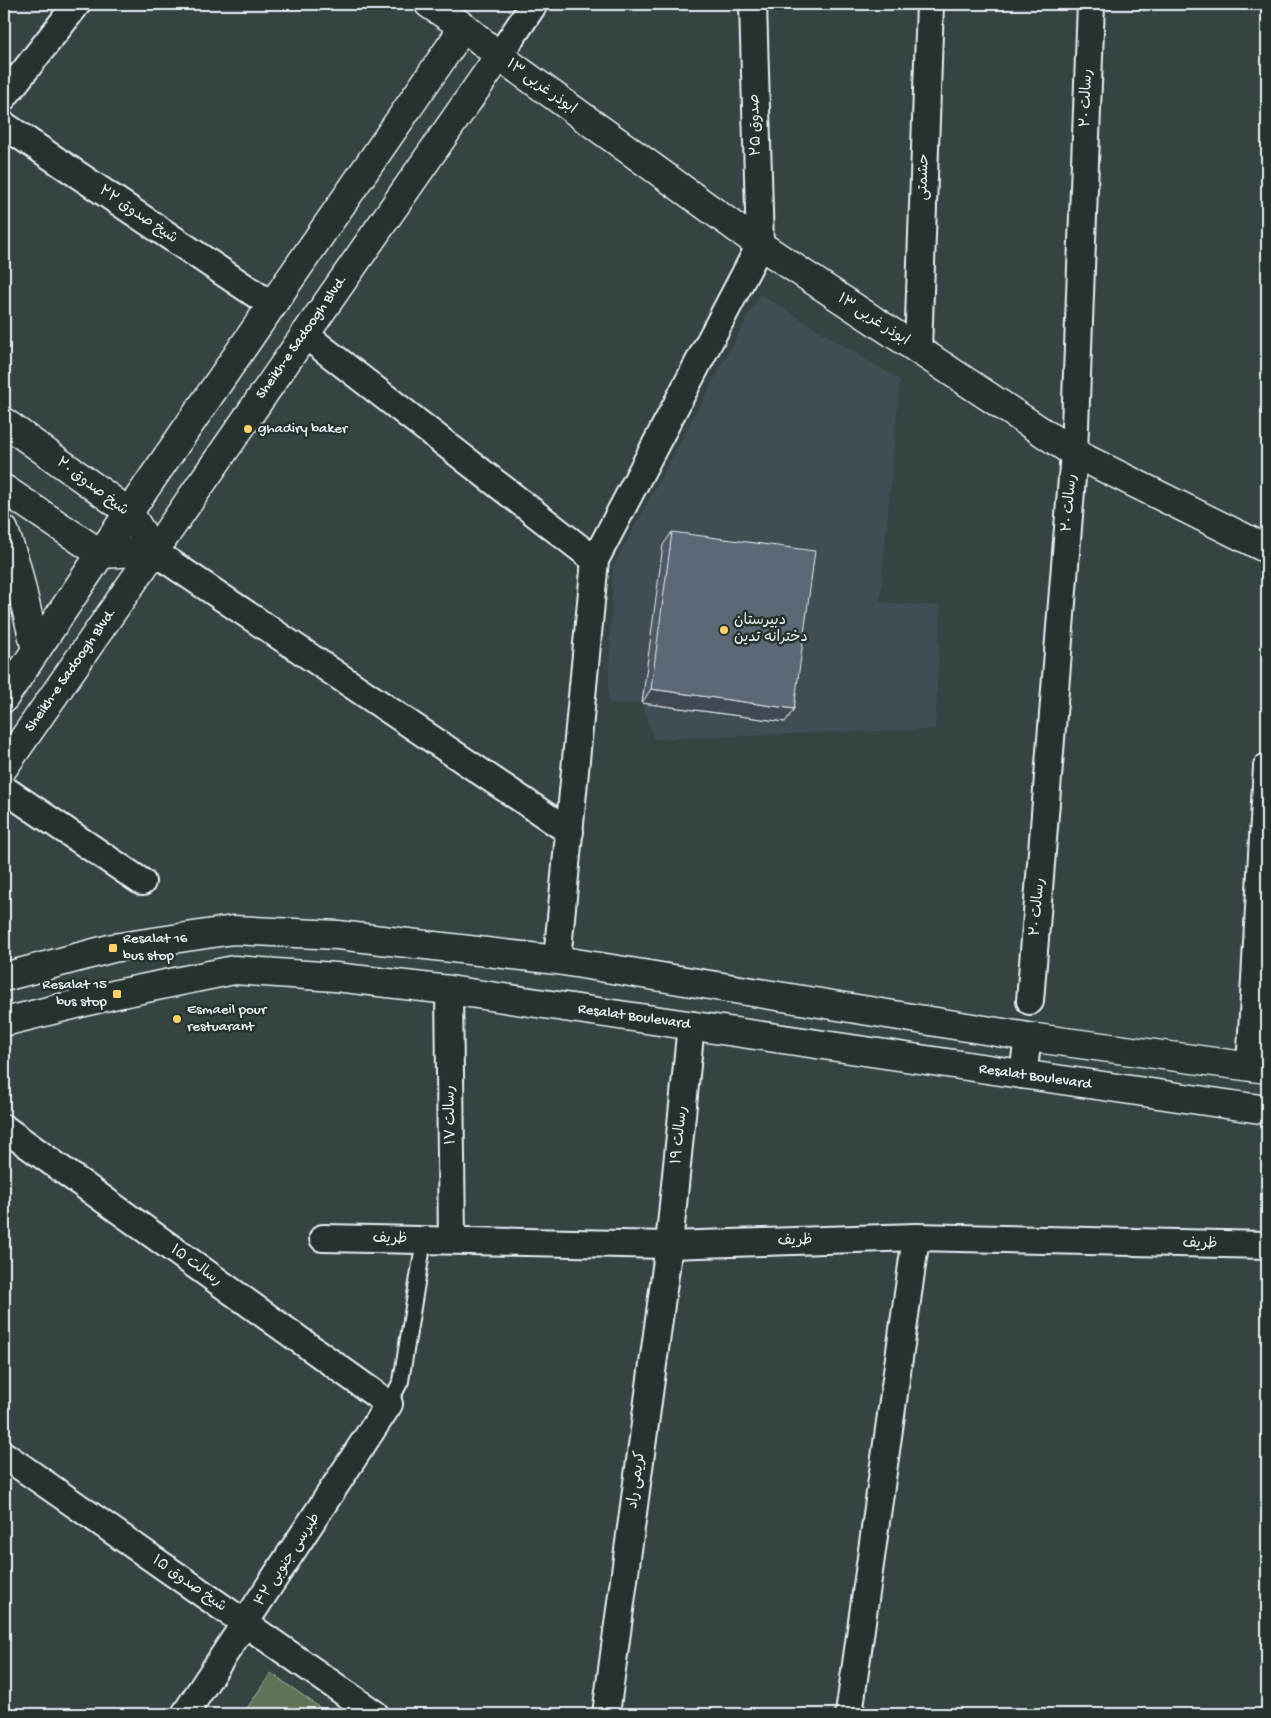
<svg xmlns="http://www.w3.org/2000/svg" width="1271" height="1718" font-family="'Gochi Hand','Playpen Sans Arabic',sans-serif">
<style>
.built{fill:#414e52}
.green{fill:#607356;stroke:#a4b2a7}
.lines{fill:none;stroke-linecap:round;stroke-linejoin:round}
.lane-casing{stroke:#e8f1f8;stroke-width:18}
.street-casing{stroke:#e8f1f8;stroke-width:30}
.secondary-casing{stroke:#e8f1f8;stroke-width:31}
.primary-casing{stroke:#e8f1f8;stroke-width:31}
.lane{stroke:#26332d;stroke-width:14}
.street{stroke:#26332d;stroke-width:26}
.secondary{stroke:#26332d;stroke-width:28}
.primary{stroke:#26332d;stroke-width:28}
.wall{fill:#4f5965;stroke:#e8f1f8}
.shaded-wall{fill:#404952;stroke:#e8f1f8}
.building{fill:#5c6875;stroke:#e8f1f8}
.poi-dot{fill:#ffd166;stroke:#26332d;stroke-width:2}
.labels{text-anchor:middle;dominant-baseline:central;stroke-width:5;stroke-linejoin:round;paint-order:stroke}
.street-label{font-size:15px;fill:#e8f1f8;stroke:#26332d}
.poi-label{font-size:15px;fill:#e8f1f8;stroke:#26332d;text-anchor:start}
</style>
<rect width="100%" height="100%" fill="#364343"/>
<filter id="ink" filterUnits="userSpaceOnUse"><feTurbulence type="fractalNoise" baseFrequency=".02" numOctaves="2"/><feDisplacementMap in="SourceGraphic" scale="10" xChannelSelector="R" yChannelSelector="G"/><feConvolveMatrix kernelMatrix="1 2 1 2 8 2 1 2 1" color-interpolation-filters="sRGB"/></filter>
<g filter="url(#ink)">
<!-- built -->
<path class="built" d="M 760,294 L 900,380 L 880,602 L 941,606 L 935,729 L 654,739 L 642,703 L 608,704 L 613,567 Z"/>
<!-- green -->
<path class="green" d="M 271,1673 L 329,1714 L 243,1714 Z"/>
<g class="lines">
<defs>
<path id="lane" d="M 389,1404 L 401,1381 L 424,1240"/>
<g id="street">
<path d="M 499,56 L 534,4"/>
<path d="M 4,97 L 77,4"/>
<path d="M 4,125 L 273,306"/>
<path d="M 304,334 L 595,560"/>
<path d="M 918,350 L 930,4"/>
<path d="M 153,551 L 570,832"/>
<path d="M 4,789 L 142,882"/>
<path d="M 557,960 L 595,560 L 760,245 L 753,4"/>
<path d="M 449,990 L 452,1240"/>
<path d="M 1030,1001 L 1074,453 L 1091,4"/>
<path d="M 1250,1067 L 1267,767"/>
<path d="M 1023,1075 L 1028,1037"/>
<path d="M 4,1128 L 389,1404 L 185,1714"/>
<path d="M 323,1238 L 669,1245 L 916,1237 L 1267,1245"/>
<path d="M 4,1455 L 375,1714"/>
<path d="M 606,1714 L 669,1245 L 691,1025"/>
<path d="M 849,1714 L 916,1237"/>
</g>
<g id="secondary">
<path d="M 429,4 L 464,27 L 499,56 L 760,245 L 1074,453 L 1267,549"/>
<path d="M 4,422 L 129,512 L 153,551 L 101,554 L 4,489"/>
<path d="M 4,530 L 16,565 L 36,650"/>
<path d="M 4,698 L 129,512 L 464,27"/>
<path d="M 4,767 L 499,56"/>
</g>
<g id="primary">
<path d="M 4,977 L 113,948 L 233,930 L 338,935 L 557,960 L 1028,1037 L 1267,1069"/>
<path d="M 4,1022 L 117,994 L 234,970 L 335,977 L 449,990 L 1267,1110"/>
</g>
</defs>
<!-- lane casing -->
<use href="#lane" class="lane-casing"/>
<!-- street casing -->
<use href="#street" class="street-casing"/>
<!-- secondary casing -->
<use href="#secondary" class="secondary-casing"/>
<!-- primary casing -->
<use href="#primary" class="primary-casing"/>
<!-- lane -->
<use href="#lane" class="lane"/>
<!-- street -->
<use href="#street" class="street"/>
<!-- secondary -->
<use href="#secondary" class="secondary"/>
<!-- primary -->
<use href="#primary" class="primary"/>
</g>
<!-- wall -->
<path class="wall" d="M 672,532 L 785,722 L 642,703 L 663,545 Z"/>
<!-- shaded-wall -->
<path class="shaded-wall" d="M 651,689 L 794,709 L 785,722 L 642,703 Z"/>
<!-- building -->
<path class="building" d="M 672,532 L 815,551 L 794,709 L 651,689 Z"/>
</g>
<!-- markers -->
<g class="poi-dot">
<circle cx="248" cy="429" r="5"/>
<circle cx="724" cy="630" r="5"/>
<rect x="108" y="943" width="10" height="10" rx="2.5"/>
<rect x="112" y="989" width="10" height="10" rx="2.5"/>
<circle cx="177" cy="1019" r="5"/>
</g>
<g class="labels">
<!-- street labels -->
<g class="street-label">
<text transform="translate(541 87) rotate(36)">ابوذر غربی ۱۳</text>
<text transform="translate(1087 98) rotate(-88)">رسالت ۲۰</text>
<text transform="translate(756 125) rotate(-92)">صدوق ۲۵</text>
<text transform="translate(924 177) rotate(-88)">حشمتی</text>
<text transform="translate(138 215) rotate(34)">شیخ صدوق ۲۲</text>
<text transform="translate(873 320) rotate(33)">ابوذر غربی ۱۳</text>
<text transform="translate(302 337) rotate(-55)">Sheikh-e Sadoogh Blvd.</text>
<text transform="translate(92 487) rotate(37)">شیخ صدوق ۲۰</text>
<text transform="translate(1070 503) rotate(-85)">رسالت ۲۰</text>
<text transform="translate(71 670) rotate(-55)">Sheikh-e Sadoogh Blvd.</text>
<text transform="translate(1038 907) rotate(-85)">رسالت ۲۰</text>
<text transform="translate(634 1017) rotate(8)">Resalat Boulevard</text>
<text transform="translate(1035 1077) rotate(8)">Resalat Boulevard</text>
<text transform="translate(451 1115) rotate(-91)">رسالت ۱۷</text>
<text transform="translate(680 1135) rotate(-84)">رسالت ۱۹</text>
<text transform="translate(390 1239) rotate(1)">ظریف</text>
<text transform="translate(795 1241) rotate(-2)">ظریف</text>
<text transform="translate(1200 1244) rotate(1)">ظریف</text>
<text transform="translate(196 1266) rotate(36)">رسالت ۱۵</text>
<text transform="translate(637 1480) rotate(-82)">کریمی راد</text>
<text transform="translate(288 1560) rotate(-57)">طبرسی جنوبی ۴۲</text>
<text transform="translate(189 1584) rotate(35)">شیخ صدوق ۱۵</text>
</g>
<!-- poi labels -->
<g class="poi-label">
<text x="258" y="429">ghadiry baker</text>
<text x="734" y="621">دبیرستان<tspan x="734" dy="17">دخترانه تدین</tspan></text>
<text x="123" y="939">Resalat 16<tspan x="123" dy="17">bus stop</tspan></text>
<text x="107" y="985" text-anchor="end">Resalat 15<tspan x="107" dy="17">bus stop</tspan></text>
<text x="187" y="1010">Esmaeil pour<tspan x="187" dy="17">restuarant</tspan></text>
</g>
</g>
<!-- margin -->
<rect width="1271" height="1718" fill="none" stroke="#26332d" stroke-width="20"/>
<rect x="10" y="10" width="1251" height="1698" fill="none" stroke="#e8f1f8" stroke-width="2" filter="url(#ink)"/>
</svg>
